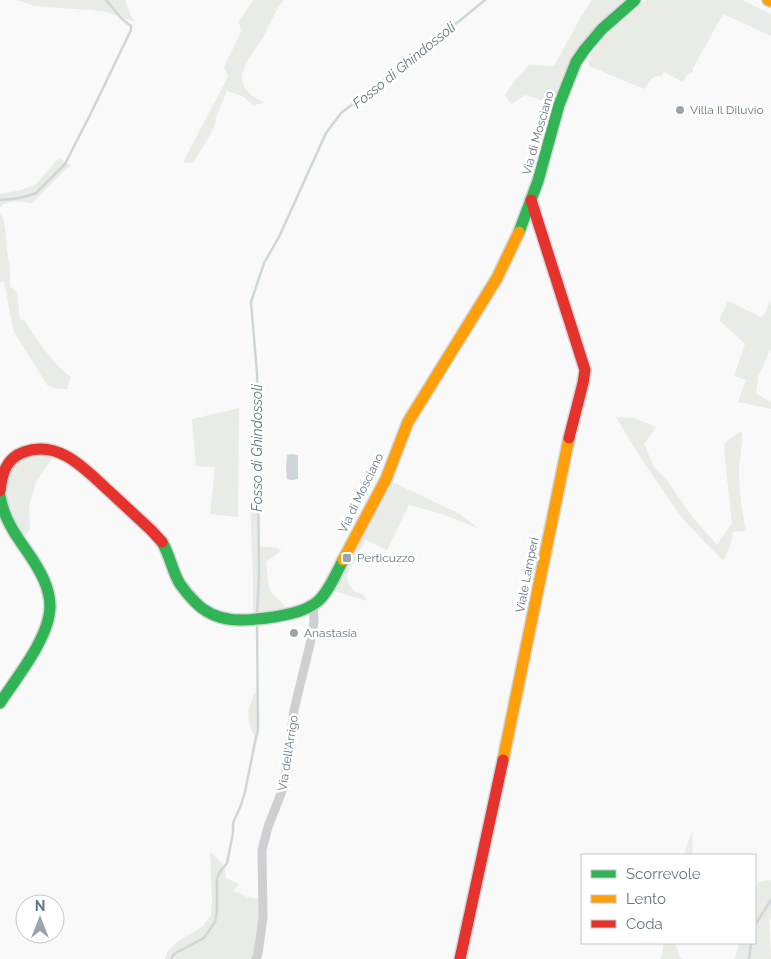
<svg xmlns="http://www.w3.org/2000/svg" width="771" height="959" font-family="Raleway,sans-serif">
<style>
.green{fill:#e8ebe6}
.water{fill:#ced6d9}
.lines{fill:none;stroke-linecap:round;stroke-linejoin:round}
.stream{stroke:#ced6d9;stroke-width:2.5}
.fast-casing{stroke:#d5d6d7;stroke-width:14}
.slow-casing{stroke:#d5d6d7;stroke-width:14}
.jam-casing{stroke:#d5d6d7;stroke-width:14}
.street{stroke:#cecfd0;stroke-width:9}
.fast{stroke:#30b455;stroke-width:11}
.slow{stroke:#ff9f0a;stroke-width:11}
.jam{stroke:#e5322d;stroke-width:11}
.poi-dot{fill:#99a4ac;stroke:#fff;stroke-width:2}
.labels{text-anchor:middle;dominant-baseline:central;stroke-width:5;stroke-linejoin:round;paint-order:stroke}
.poi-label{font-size:12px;fill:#657683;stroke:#fff;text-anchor:start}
.street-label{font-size:12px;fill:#657683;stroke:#fff}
.water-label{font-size:14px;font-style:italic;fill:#60757c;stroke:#fff}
</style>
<rect width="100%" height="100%" fill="#f9f9f9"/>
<!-- green -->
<g class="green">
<path d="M 15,0 L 125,0 L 130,14 L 135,22 L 103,11 L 33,6 L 27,3 Z"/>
<path d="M 253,0 L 284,0 C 274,11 270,25 263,37 C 257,47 241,67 242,79 C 243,91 254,98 265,103 L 253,105 L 244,97 L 227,91 L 216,117 L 215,125 L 210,135 L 193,163 L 183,162 L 228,77 L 224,67 L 241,32 L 239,21 Z"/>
<path d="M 592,0 L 627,0 C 603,19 584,36 569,63 C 562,75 559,90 555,104 L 525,95 L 511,104 L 505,95 L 517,78 L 529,65 L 554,66 L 582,15 Z"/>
<path d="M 646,0 L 742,0 L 771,14 L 771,36 L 723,14 L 693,68 L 693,72 L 687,75 L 683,82 L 664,72 L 662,76 C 651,75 650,81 644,89 L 589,66 L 589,63 L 587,62 L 591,58 L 589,57 C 605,35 625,16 646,0 Z"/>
<path d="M 59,158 L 71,166 L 63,172 L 32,203 C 22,202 8,199 0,207 L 0,194 L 22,190 L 36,184 Z"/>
<path d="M 0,214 L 2,216 L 5,227 L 7,250 L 10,269 L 10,286 L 17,293 L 20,319 L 25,321 C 32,334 58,370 71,377 L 67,389 L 58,389 L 47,385 L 13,330 L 4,281 L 0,283 Z"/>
<path d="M 771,300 L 771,348 L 758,377 L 756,394 L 771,402 L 771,409 L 738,402 L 746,380 L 734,376 L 745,344 L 719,320 L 728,301 L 761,317 L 765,313 Z"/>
<path d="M 239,408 L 238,517 L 210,514 L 215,467 L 196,466 L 192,419 Z"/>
<path d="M 616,417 L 635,418 L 656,427 L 644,444 L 654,467 L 667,480 L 693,518 L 717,545 L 732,523 L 724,450 L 725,443 L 741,431 C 744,440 739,460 739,471 C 739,491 742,511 746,531 L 733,532 L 731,543 L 723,561 L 683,519 L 642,460 Z"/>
<path d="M 57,451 L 35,484 L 29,508 L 30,529 L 21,542 L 0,496 L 12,458 Z"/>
<path d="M 386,479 L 460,514 L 479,529 L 442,514 L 409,505 L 387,550 L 366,540 L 347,575 C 346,582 351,587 354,592 L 363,594 L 367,601 L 327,589 Z"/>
<path d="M 250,500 L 258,500 L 258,546 L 277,548 L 281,551 L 266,562 L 269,588 L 272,594 L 284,605 L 284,615 L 253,620 L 253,580 Z"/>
<path d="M 258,692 L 258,730 L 256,739 C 250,729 247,721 249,708 C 250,703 253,699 254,693 Z"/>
<path d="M 692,830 L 693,855 L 684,855 Z"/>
<path d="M 210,851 L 224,866 L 226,878 L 239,884 L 233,891 L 240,893 L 247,897 L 262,899 L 256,959 L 165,959 L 167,952 L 177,942 L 203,926 L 211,915 L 212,901 Z"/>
<path d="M 771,880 L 771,918 L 769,919 L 771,959 L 735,959 L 739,943 L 755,943 L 755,888 L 759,882 Z"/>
<path d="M 664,943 L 677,943 L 676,946 L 680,957 L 684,959 L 661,959 Z"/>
</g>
<!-- water -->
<path class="water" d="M 292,454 L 298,455 L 298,479 L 291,480 L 287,479 L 286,468 L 287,455 Z"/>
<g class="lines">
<!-- stream -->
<g class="stream">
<path d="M 0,200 L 13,199 L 28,196 L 36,193 L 65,164 L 90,115 L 131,30 L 131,26 L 121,18 L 106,0"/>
<path d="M 257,615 L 259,576 L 257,373 L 251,302 L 264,263 L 279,237 L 326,133 L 341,113 L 420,53 L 485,0"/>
<path d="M 755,925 L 771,900"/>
<path d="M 171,959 L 174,954 L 204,938 L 215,922 L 217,911 L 217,879 L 219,873 L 227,863 L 233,833 L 233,823 L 241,805 L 245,792 L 255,742 L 258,730 L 257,623"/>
<path d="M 749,959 L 751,943"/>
</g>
<defs>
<g id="fast">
<path d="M 519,232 L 538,181 L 559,105 L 576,62 L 585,49 L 602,29 L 635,0"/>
<path d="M 0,496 C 4,520 17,537 31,557 C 40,571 50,588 50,606 C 50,637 17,677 0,703"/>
<path d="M 162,542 C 170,555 172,571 180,584 C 184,590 190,597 195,602 C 217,625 246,621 274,617 C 289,614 304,612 317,602 C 328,593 337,572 343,560"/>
</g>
<g id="slow">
<path d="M 768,0 L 771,1"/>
<path d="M 343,560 L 386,479 L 408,422 L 497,278 L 519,232"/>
<path d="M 503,760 L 569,438"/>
</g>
<g id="jam">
<path d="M 531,200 L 585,370 L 583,383 L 569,438"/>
<path d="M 0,491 C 2,474 6,458 24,452 C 59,439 86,470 109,491 C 123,504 137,517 151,530 L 162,542"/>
<path d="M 460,959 L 503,760"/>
</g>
</defs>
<!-- fast casing -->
<use href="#fast" class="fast-casing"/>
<!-- slow casing -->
<use href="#slow" class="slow-casing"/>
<!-- jam casing -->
<use href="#jam" class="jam-casing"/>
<!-- street -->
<path class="street" d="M 256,959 L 258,954 L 263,918 L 262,850 L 268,827 L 284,786 L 294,710 L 311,640 L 314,622 L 313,605"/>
<!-- fast -->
<use href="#fast" class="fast"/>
<!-- slow -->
<use href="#slow" class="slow"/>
<!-- jam -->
<use href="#jam" class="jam"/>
</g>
<!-- markers -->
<g class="poi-dot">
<circle cx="680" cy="110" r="5"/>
<rect x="342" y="553" width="10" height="10" rx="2.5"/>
<circle cx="294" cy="633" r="5"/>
</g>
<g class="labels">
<!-- poi labels -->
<g class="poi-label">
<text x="690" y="110">Villa Il Diluvio</text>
<text x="357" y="558">Perticuzzo</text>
<text x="304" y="633">Anastasia</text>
</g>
<!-- street labels -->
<g class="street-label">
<text transform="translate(538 133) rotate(-74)">Via di Mosciano</text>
<text transform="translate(361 493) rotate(-64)">Via di Mosciano</text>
<text transform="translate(527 575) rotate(-79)">Viale Lamperi</text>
<text transform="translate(288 753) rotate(-81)">Via dell'Arrigo</text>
</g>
<!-- water labels -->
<g class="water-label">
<text transform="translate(404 65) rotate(-39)">Fosso di Ghindossoli</text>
<text transform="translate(257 448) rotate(-90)">Fosso di Ghindossoli</text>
</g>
</g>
<!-- legend -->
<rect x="581" y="854" width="175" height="90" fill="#ffffff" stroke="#c1c8cd"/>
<rect x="591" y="870" width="25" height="8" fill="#30b455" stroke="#c1c8cd"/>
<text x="626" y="879" font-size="15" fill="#657683">Scorrevole</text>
<rect x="591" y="895" width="25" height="8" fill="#ff9f0a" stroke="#c1c8cd"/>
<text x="626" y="904" font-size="15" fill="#657683">Lento</text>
<rect x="591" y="920" width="25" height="8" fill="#e5322d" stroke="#c1c8cd"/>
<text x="626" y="929" font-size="15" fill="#657683">Coda</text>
<!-- north arrow -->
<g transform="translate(40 919)"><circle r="24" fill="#ffffff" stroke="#c1c8cd"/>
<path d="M0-4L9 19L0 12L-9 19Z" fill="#99a4ac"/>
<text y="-8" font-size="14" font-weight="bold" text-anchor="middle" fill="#657683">N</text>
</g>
</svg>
